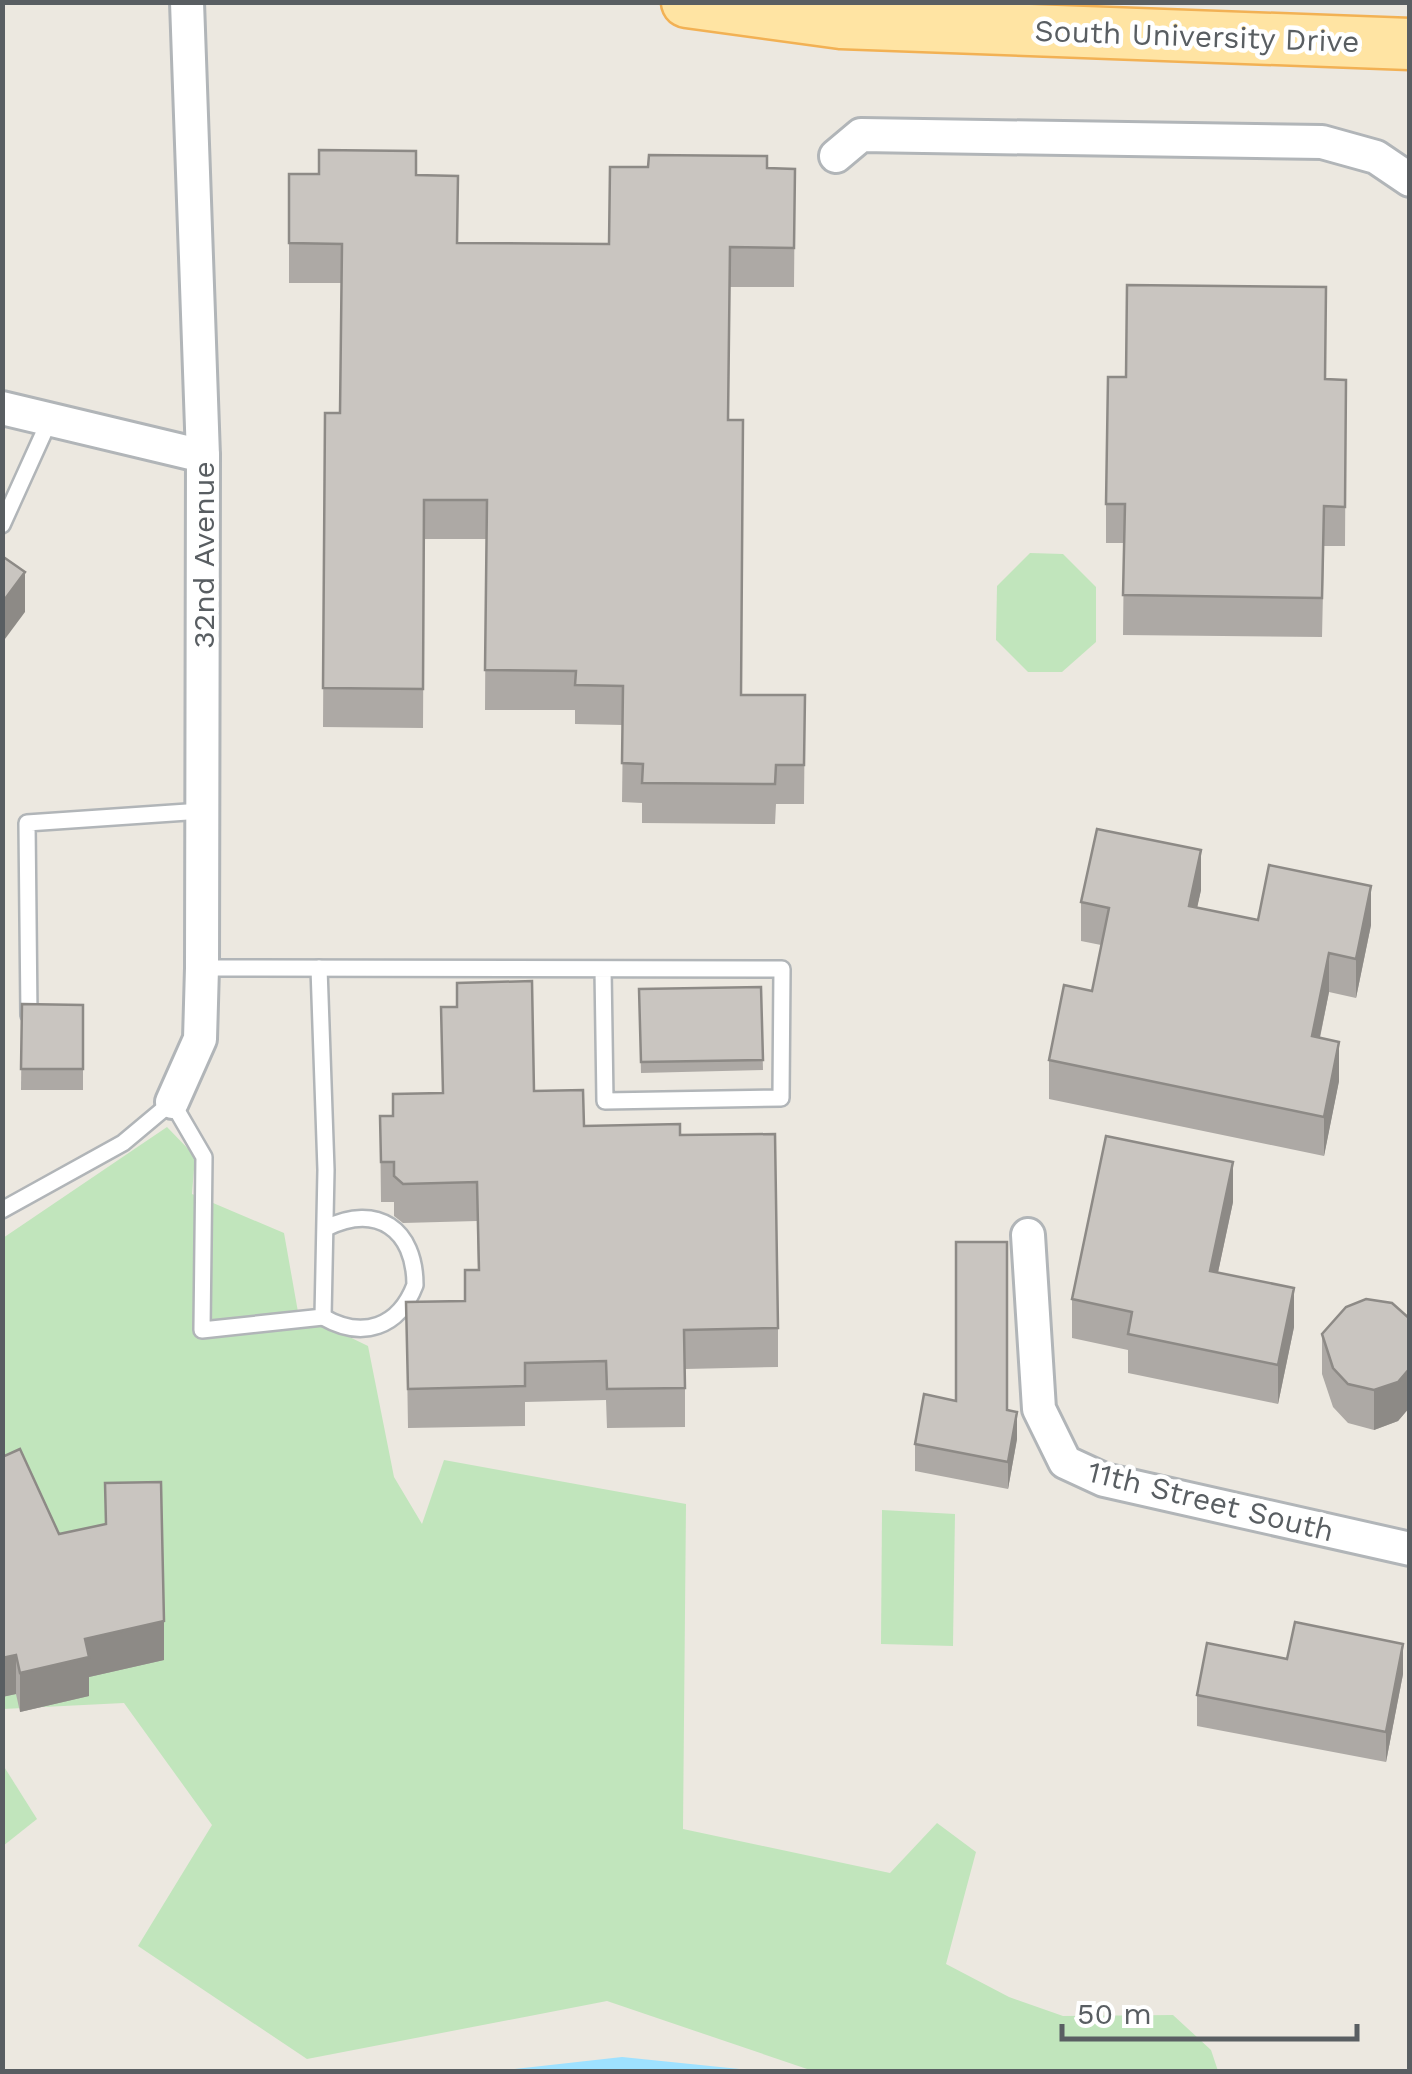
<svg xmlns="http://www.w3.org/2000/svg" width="1412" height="2074" font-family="'Work Sans',sans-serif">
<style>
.green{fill:#c1e5bc}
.water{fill:#9ee1ff}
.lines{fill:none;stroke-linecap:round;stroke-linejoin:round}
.lane-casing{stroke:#b1b5b8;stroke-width:20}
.street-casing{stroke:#b1b5b8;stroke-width:38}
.primary-casing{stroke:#f2b154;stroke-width:55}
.lane{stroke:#fff;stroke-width:15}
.street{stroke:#fff;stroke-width:32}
.primary{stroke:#ffe4a3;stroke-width:50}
.wall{fill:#ada9a5}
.shaded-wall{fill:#8d8a86}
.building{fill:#c9c5c0;stroke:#8d8a86;stroke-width:2.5}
.labels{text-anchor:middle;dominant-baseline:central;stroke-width:9;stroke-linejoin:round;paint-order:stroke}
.street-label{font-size:30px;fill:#595e62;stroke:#fff}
</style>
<rect width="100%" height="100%" fill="#ece8e0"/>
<!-- green -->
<g class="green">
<path d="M 1030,553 L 1063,554 L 1096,587 L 1096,642 L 1062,672 L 1028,672 L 996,640 L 997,586 Z"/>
<path d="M 167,1127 L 195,1156 L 192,1194 L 284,1233 L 298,1312 L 368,1346 L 394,1477 L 422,1524 L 444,1460 L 686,1504 L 683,1829 L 890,1873 L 937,1823 L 976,1852 L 946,1964 L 1009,1997 L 1063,2016 L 1173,2015 L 1211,2050 L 1218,2071 L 813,2071 L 607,2001 L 307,2059 L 138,1946 L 212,1825 L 124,1703 L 3,1709 L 3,1238 Z"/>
<path d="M 882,1510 L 955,1514 L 953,1646 L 881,1644 Z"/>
<path d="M 3,1765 L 37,1819 L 3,1846 L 2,1846 Z"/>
</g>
<!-- water -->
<path class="water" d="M 622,2057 L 759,2071 L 496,2071 Z"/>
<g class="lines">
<defs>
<g id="lane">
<path d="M 2,525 L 50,419"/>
<path d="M 202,968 L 782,969 L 781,1098 L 605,1101 L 603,969"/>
<path d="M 29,1015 L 27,823 L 202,811"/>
<path d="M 2,1210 L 123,1143 L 172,1102 L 204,1157 L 202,1330 L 323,1317 L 326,1170 L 319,968"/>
<path d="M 323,1317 C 363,1340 399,1327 415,1285 C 415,1229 377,1203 326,1228"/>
</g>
<g id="street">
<path d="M 836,156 L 861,135 L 1322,142 L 1376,157 L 1410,180"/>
<path d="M 2,408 L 203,456"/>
<path d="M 172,1102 L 200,1039 L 202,968 L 203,456 L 187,2"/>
<path d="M 1028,1235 L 1039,1409 L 1065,1462 L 1104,1480 L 1410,1549"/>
</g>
<path id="primary" d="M 687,2 L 841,23 L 1410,44"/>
</defs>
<!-- lane casing -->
<use href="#lane" class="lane-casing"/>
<!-- street casing -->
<use href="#street" class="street-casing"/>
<!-- primary casing -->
<use href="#primary" class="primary-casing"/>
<!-- lane -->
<use href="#lane" class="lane"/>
<!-- street -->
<use href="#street" class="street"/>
<!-- primary -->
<use href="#primary" class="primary"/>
</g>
<!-- wall -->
<g class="wall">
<path d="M 767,168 L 795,169 L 794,287 L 730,287 L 728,420 L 741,695 L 805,695 L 804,804 L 776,804 L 775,824 L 642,823 L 642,803 L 622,802 L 623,725 L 575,724 L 575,710 L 485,710 L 486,539 L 424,539 L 423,728 L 323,727 L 325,413 L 340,413 L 341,283 L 289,283 L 289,174 L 416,175 L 458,243 L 609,244 Z"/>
<path d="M 1325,379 L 1346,380 L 1345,546 L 1324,546 L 1322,637 L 1123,635 L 1124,543 L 1106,543 L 1106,504 Z"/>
<path d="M 1201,890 L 1197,907 L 1258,920 L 1371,925 L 1356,998 L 1329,992 L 1320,1038 L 1339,1081 L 1324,1156 L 1049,1099 L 1049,1060 L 1092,991 L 1101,945 L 1081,941 L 1081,902 Z"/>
<path d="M 761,987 L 763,1070 L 641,1073 L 639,989 Z"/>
<path d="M 22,1004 L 83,1005 L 83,1090 L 21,1090 Z"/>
<path d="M 534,1091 L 584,1126 L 680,1135 L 778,1328 L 778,1367 L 685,1369 L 685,1427 L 607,1428 L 606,1400 L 525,1402 L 525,1426 L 408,1428 L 406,1302 L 465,1301 L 478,1270 L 477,1221 L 403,1223 L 394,1216 L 394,1202 L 381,1202 L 380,1116 L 393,1116 Z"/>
<path d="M 1233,1202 L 1218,1272 L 1294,1327 L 1278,1404 L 1128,1373 L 1128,1350 L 1072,1338 L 1072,1299 Z"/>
<path d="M 1410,1319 L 1410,1407 L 1398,1421 L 1374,1430 L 1348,1423 L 1333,1407 L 1322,1374 L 1322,1334 Z"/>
<path d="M 1007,1410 L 1017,1439 L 1008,1489 L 915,1471 L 915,1444 Z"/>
<path d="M 59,1534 L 164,1660 L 89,1677 L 89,1696 L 20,1712 L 16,1694 L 2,1697 Z"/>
<path d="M 1403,1674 L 1386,1762 L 1197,1726 L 1197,1695 Z"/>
</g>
<!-- shaded-wall -->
<g class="shaded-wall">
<path d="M 25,572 L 25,612 L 2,643 L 2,603 Z"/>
<path d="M 1201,850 L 1201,890 L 1189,945 L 1189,906 Z"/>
<path d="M 1371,886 L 1371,925 L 1356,998 L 1356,959 Z"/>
<path d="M 1329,953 L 1329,992 L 1312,1075 L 1312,1036 Z"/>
<path d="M 1339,1042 L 1339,1081 L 1324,1156 L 1324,1117 Z"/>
<path d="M 1233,1162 L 1233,1202 L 1210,1310 L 1210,1271 Z"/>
<path d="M 1294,1288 L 1294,1327 L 1278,1404 L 1278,1365 Z"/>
<path d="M 1410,1368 L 1410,1407 L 1398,1421 L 1374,1430 L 1374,1390 Z"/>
<path d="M 1017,1412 L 1017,1439 L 1008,1489 L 1008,1462 Z"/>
<path d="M 164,1621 L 164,1660 L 89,1677 L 89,1696 L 20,1712 L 20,1673 L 85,1639 Z"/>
<path d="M 1403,1644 L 1403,1674 L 1386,1762 L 1386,1732 Z"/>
<path d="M 16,1655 L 16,1694 L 2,1697 L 2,1658 Z"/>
</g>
<!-- building -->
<g class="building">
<path d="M 319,150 L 416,151 L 416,175 L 458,176 L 457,243 L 609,244 L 610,167 L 648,167 L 649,155 L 767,156 L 767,168 L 795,169 L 794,248 L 730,247 L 728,420 L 743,420 L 741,695 L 805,695 L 804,765 L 776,765 L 775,784 L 642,783 L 643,764 L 622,763 L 623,686 L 575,685 L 576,671 L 485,670 L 487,500 L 424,500 L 423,689 L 323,688 L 325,413 L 340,413 L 342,244 L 289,243 L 289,174 L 319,174 Z"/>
<path d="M 1127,285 L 1326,287 L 1325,379 L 1346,380 L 1345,507 L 1324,506 L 1322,598 L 1123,595 L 1125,504 L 1106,504 L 1108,377 L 1126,377 Z"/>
<path d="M 2,556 L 25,572 L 2,603 Z"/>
<path d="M 1097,829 L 1201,850 L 1189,906 L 1258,920 L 1269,865 L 1371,886 L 1356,959 L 1329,953 L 1312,1036 L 1339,1042 L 1324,1117 L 1049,1060 L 1064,985 L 1092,991 L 1109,908 L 1081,902 Z"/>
<path d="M 532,981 L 534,1091 L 583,1090 L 584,1126 L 680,1124 L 680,1135 L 775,1134 L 778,1328 L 684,1330 L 685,1388 L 607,1389 L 606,1361 L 525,1363 L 525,1386 L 408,1389 L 406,1302 L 465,1301 L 465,1270 L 479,1270 L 477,1182 L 403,1184 L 394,1176 L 394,1162 L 381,1162 L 380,1116 L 393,1116 L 393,1094 L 443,1093 L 441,1007 L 457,1007 L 457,983 Z"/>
<path d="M 761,987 L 763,1060 L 641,1062 L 639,989 Z"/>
<path d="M 22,1004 L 83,1005 L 83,1069 L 21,1069 Z"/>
<path d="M 1106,1136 L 1233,1162 L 1210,1271 L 1294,1288 L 1278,1365 L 1128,1334 L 1132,1312 L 1072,1299 Z"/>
<path d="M 956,1242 L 1007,1242 L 1007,1410 L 1017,1412 L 1008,1462 L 915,1444 L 924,1394 L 956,1401 Z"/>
<path d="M 1366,1299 L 1392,1303 L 1410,1319 L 1410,1368 L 1398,1382 L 1374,1390 L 1348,1384 L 1333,1368 L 1322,1334 L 1346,1307 Z"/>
<path d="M 20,1449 L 59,1534 L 106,1524 L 105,1483 L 161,1482 L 164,1621 L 85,1639 L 89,1657 L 20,1673 L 16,1655 L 2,1658 L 2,1457 Z"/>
<path d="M 1295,1622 L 1403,1644 L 1386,1732 L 1197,1695 L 1207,1643 L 1287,1659 Z"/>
</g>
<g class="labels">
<!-- street labels -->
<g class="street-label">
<text transform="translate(1197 36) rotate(2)">South University Drive</text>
<text transform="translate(203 555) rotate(-90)">32nd Avenue</text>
<text transform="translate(1211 1501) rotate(14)">11th Street South</text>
</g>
</g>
<!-- border -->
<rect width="1412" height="2074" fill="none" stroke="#595e62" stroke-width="10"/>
<!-- scale -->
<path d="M1062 2024v15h295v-15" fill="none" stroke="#595e62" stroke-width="5"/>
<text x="1077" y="2024" font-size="30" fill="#595e62" stroke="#ffffff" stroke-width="8" paint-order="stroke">50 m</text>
</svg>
